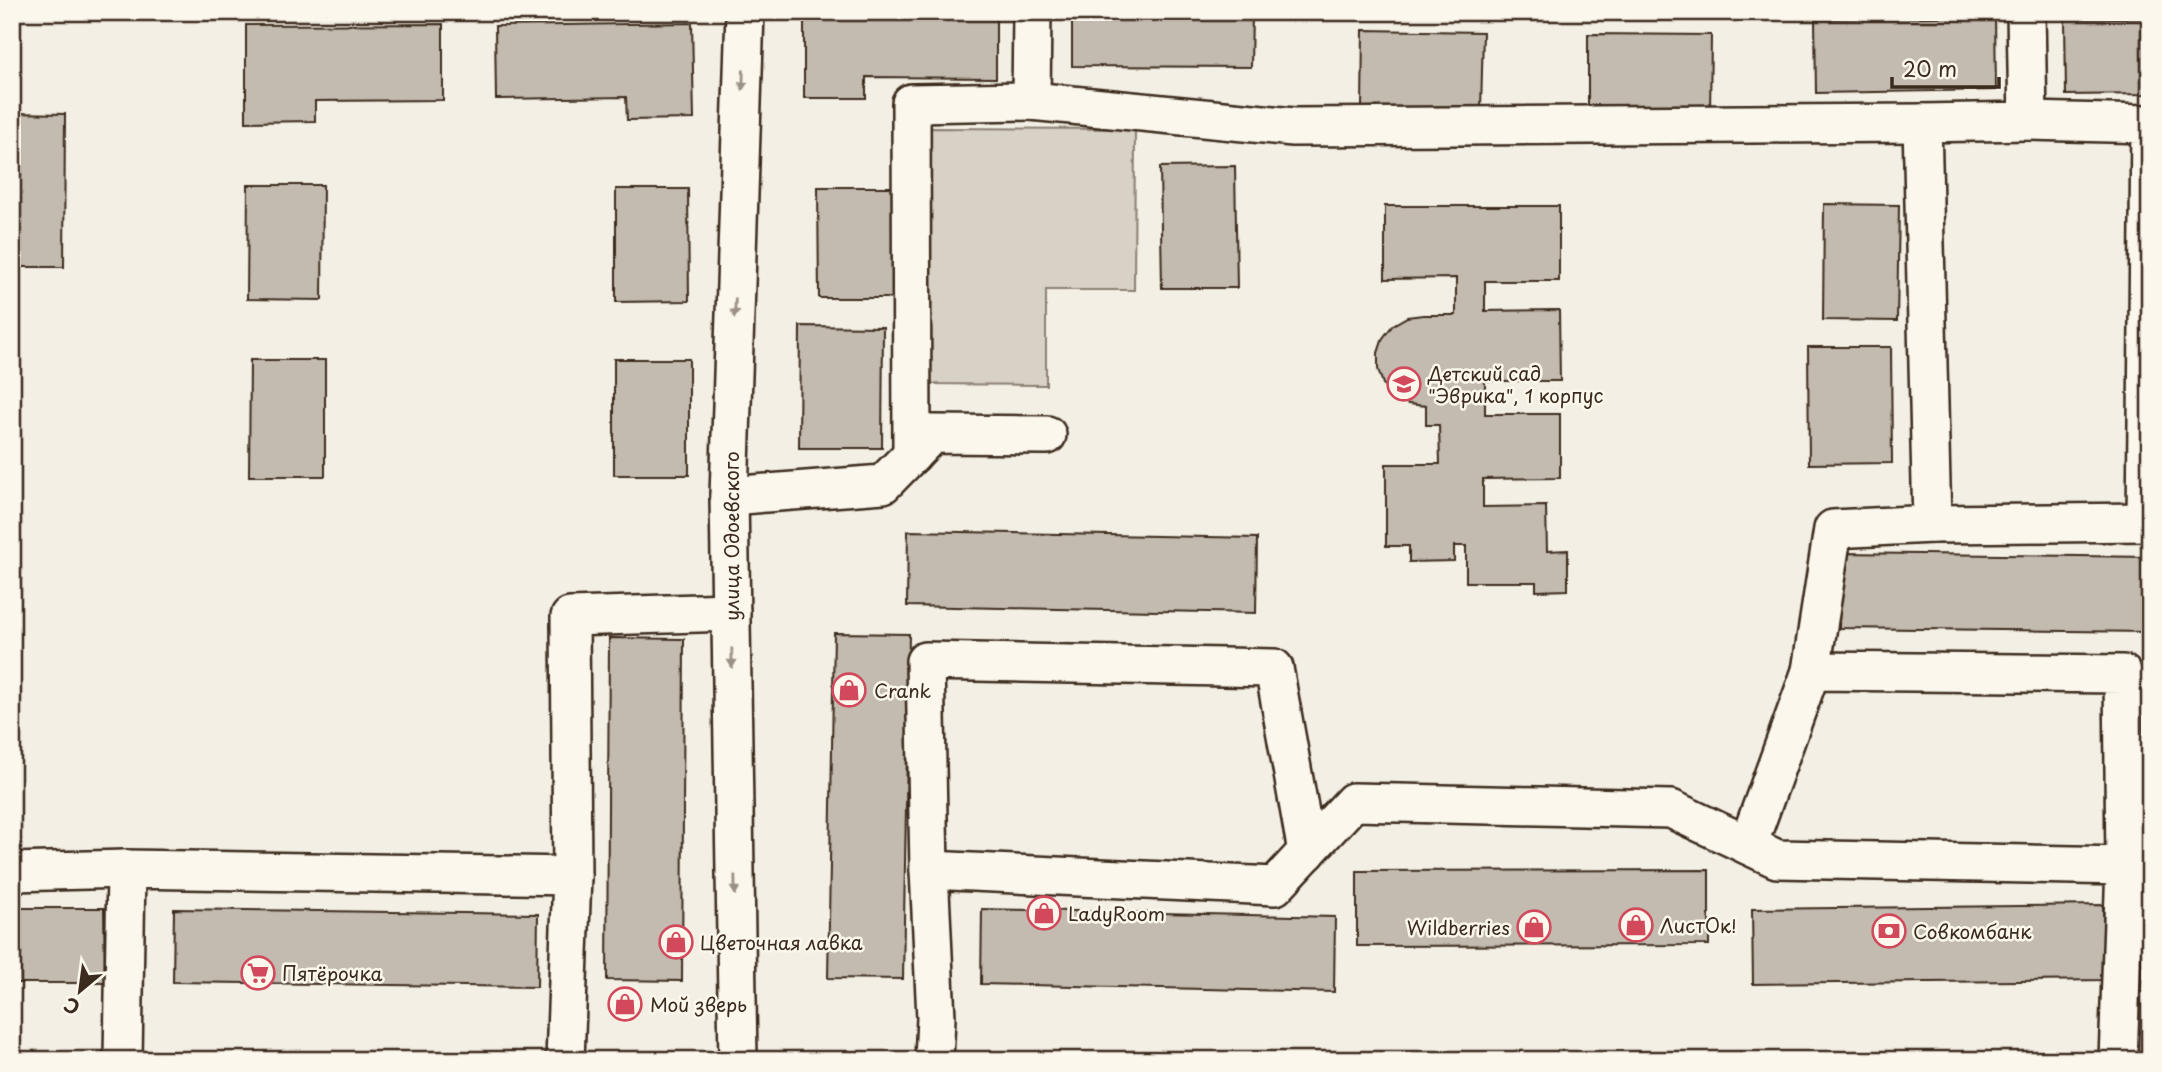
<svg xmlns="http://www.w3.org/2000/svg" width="2162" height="1072" font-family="'Playpen Sans',sans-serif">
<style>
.green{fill:#d8d1c6;stroke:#8a7e72;stroke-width:2}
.building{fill:#c3bbb0;stroke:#3b2a1e;stroke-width:2}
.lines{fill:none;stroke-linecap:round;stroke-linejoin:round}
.minor-casing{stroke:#3b2a1e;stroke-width:42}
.minor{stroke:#fbf7ec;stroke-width:37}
.oneway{fill:#9b9085}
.labels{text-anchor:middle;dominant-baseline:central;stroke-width:5;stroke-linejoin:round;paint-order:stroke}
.poi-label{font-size:19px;fill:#3b2a1e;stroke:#fbf7ec;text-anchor:start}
.street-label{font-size:19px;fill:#3b2a1e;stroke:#fbf7ec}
</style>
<rect width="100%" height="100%" fill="#f3efe4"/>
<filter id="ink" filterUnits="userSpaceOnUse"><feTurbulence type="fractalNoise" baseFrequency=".0143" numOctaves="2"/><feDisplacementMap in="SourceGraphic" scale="14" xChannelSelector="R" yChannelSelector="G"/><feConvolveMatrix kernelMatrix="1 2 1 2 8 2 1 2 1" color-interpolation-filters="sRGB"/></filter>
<g filter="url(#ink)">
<!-- green -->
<path class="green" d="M 924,128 L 1135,129 L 1134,290 L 1046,290 L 1046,385 L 922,384 Z"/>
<!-- building -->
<g class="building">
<path d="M 804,12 L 996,12 L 996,78 L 866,77 L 866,98 L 804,98 Z"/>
<path d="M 1072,12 L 1252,12 L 1251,67 L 1072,66 Z"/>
<path d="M 1995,16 L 1996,90 L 1816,93 L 1815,19 Z"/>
<path d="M 2150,18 L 2150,94 L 2066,95 L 2065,19 Z"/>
<path d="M 692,23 L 694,119 L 627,120 L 626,97 L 496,99 L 495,26 Z"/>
<path d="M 443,24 L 443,100 L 315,101 L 315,121 L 246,122 L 246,25 Z"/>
<path d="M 1363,30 L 1483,32 L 1481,110 L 1362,108 Z"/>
<path d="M 1588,34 L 1711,35 L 1710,116 L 1588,116 Z"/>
<path d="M 12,113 L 65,114 L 64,267 L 12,267 Z"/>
<path d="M 1235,166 L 1237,288 L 1162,288 L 1160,167 Z"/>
<path d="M 248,185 L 323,185 L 322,300 L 247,299 Z"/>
<path d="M 818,187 L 893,187 L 894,298 L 819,298 Z"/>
<path d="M 616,189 L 688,189 L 689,301 L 616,302 Z"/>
<path d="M 1824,204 L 1899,205 L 1897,321 L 1823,320 Z"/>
<path d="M 1385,206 L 1559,206 L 1559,281 L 1485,281 L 1485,311 L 1559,310 L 1560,381 L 1485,381 L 1485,414 L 1560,414 L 1560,478 L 1483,479 L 1483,507 L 1546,506 L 1547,551 L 1568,550 L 1568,590 L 1536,591 L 1536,582 L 1466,582 L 1466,546 L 1454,546 L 1454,561 L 1409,562 L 1409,546 L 1386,546 L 1386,464 L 1440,464 L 1439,425 L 1426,425 L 1426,406 L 1408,404 L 1394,396 L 1383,384 L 1378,369 L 1378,353 L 1383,338 L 1393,325 L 1407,317 L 1423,315 L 1456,315 L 1456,278 L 1385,279 Z"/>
<path d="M 800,326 L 883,327 L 882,448 L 799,448 Z"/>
<path d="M 1808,347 L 1891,347 L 1892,463 L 1809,464 Z"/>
<rect x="614" y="359" width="75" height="116"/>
<path d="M 250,360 L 325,360 L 325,476 L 249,476 Z"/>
<path d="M 908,531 L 1257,538 L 1256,613 L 907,606 Z"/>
<path d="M 1840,553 L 2150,557 L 2150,632 L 1839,628 Z"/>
<path d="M 834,633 L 909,634 L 903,979 L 828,978 Z"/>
<path d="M 609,638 L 684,639 L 682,981 L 607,980 Z"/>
<path d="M 1709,870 L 1709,945 L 1357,946 L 1357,871 Z"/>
<path d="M 2103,905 L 2104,980 L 1753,984 L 1752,909 Z"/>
<path d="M 12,908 L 104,908 L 105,983 L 12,983 Z"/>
<path d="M 174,909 L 538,914 L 537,987 L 173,982 Z"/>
<path d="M 982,909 L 1335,917 L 1334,992 L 981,984 Z"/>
</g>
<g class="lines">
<defs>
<g id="minor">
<path d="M 1032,12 L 1031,101 L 1293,127 L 1922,123"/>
<path d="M 2028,121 L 2150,124 L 2146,522"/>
<path d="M 912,455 L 911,103 L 1031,101"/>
<path d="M 729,496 L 883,484 L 932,434 L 1047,435"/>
<path d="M 1932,524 L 1922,123 L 2028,121 L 2026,12"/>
<path d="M 1811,671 L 1833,529 L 1932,524 L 2150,522"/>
<path d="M 1748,845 L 1811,671 L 2123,674 L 2125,866"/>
<path d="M 929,870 L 925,661 L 1274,668 L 1307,852"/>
<path d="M 12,872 L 126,869"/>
<path d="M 572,876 L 570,617 L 731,612"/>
<path d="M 123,1060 L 126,869 L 572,876 L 565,1060"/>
<path d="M 738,1060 L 729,496 L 745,12"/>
<path d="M 934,1060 L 936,1018 L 929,870 L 1275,886 L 1353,802 L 1671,809 L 1777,859 L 2125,866 L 2118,1060"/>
</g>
</defs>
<!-- minor casing -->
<use href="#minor" class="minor-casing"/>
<!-- minor -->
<use href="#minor" class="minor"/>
</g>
<!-- one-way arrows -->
<defs><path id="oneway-solid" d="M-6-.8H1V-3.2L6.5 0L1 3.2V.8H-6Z" transform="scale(1.75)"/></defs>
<g class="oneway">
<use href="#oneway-solid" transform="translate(743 80) rotate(92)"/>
<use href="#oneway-solid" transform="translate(735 308) rotate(92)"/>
<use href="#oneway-solid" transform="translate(732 658) rotate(89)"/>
<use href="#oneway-solid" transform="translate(735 885) rotate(89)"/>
</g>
</g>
<!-- icons -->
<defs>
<symbol id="school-ring" viewBox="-11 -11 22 22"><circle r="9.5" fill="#fbf7ec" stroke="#d1495b" stroke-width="1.5"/><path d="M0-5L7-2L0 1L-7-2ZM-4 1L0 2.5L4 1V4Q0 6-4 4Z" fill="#d1495b"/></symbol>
<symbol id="shop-ring" viewBox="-11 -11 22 22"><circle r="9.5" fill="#fbf7ec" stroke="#d1495b" stroke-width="1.5"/><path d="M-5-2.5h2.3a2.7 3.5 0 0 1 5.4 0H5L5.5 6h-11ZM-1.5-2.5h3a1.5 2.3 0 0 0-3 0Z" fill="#d1495b"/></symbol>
<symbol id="bank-ring" viewBox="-11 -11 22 22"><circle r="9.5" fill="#fbf7ec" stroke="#d1495b" stroke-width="1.5"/><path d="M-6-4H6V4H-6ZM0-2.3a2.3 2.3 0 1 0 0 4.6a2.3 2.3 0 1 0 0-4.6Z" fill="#d1495b"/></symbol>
<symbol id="supermarket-ring" viewBox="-11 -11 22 22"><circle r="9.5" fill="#fbf7ec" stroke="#d1495b" stroke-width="1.5"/><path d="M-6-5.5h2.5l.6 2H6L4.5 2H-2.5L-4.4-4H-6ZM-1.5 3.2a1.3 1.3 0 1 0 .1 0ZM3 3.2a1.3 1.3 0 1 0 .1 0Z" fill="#d1495b"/></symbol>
</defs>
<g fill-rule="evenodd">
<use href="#school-ring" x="1385" y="365" width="38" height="38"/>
<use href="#shop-ring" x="830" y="671" width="38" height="38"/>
<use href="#shop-ring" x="1025" y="894" width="38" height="38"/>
<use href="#shop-ring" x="1617" y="906" width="38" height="38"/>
<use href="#shop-ring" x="1515" y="908" width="38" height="38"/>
<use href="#bank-ring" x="1870" y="912" width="38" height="38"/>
<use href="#shop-ring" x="657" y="923" width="38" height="38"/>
<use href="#supermarket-ring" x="239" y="954" width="38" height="38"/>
<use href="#shop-ring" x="606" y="985" width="38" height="38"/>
</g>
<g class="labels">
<!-- poi labels -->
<g class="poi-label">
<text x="1428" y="373">Детский сад<tspan x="1428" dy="22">"Эврика", 1 корпус</tspan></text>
<text x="874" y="690">Crank</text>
<text x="1068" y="913">LadyRoom</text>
<text x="1660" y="925">ЛистОк!</text>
<text x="1510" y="927" text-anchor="end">Wildberries</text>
<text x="1913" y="931">Совкомбанк</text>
<text x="700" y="942">Цветочная лавка</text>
<text x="282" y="973">Пятёрочка</text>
<text x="650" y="1004">Мой зверь</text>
</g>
<!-- street labels -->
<g class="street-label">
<text transform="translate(731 536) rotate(-90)">улица Одоевского</text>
</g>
</g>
<!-- margin -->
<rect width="2162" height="1072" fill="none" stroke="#fbf7ec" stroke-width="42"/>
<rect x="21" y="21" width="2120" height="1030" fill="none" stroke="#3b2a1e" stroke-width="2.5" filter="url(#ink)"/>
<!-- north arrow -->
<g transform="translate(80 991) rotate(209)" stroke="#fbf7ec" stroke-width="5" paint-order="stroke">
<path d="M0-5L12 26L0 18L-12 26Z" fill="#3b2a1e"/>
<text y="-10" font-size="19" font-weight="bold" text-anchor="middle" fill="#3b2a1e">С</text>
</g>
<!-- scale -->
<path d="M1892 77v10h107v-10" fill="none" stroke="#3b2a1e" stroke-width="3.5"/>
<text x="1903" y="77" font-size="21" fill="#3b2a1e" stroke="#fbf7ec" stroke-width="5" paint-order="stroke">20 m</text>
</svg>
